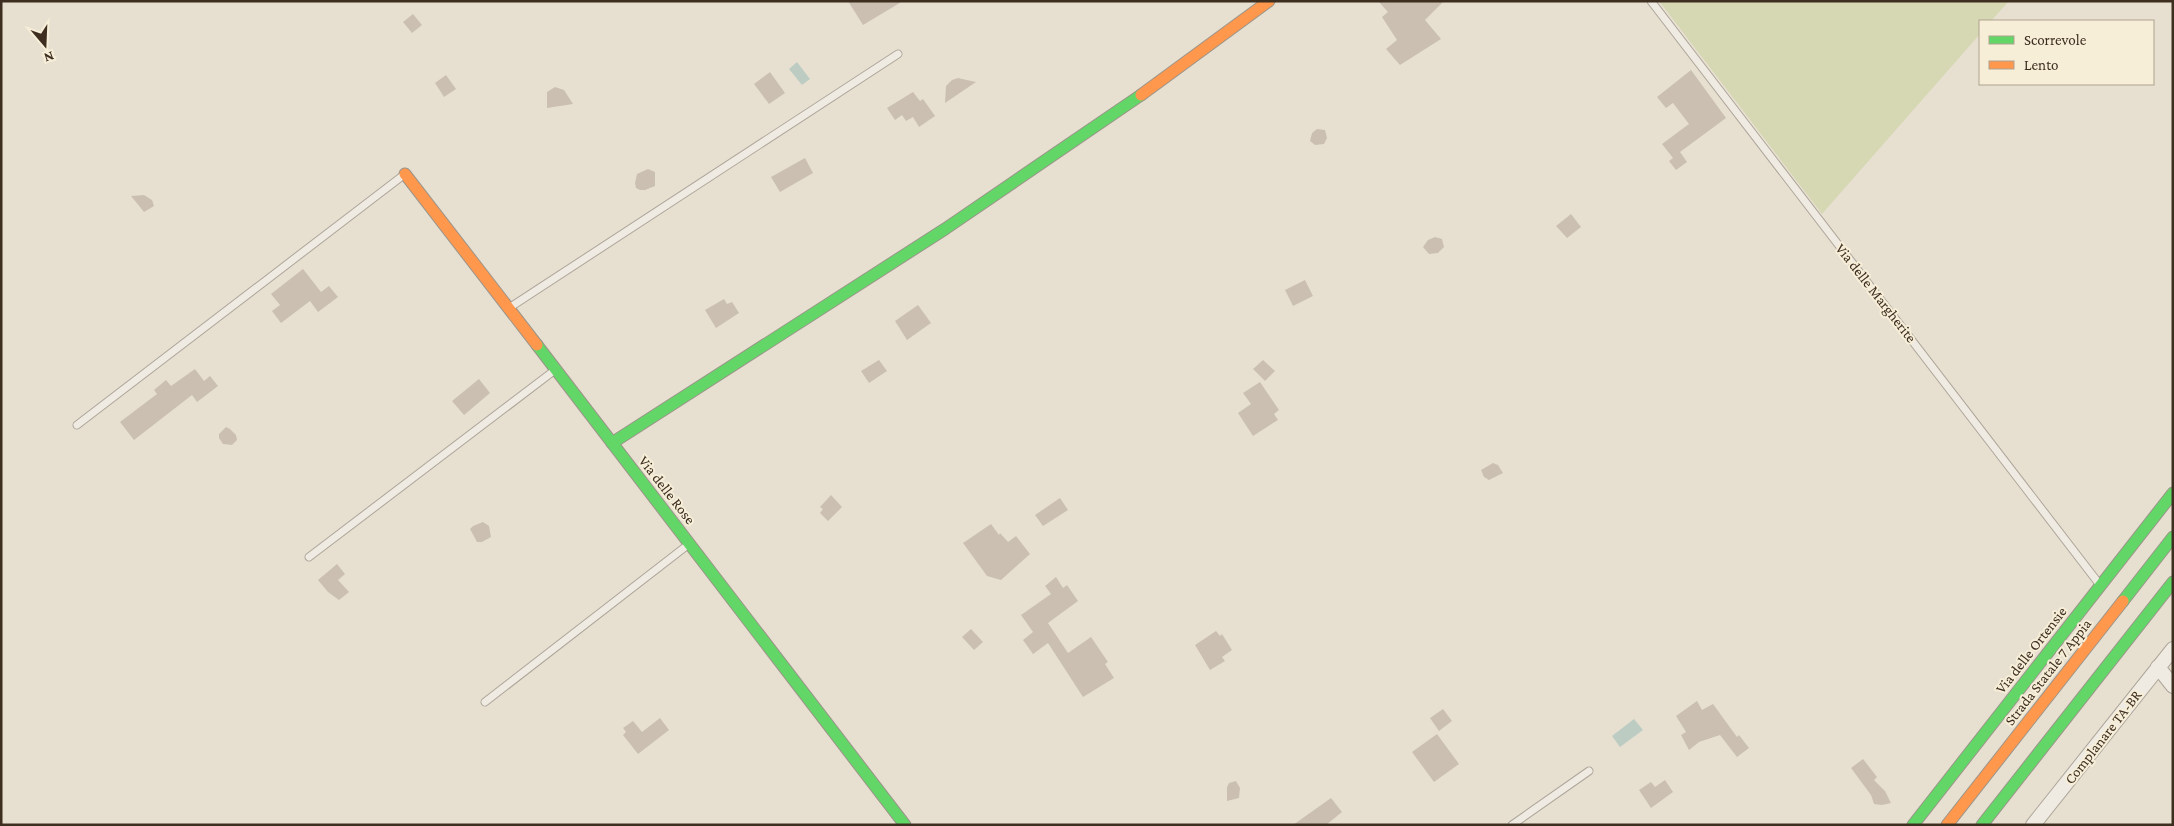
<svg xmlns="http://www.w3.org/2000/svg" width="2174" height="826" font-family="'Crimson Pro',serif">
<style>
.green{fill:#d6d7b3}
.water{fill:#bcccc2}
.building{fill:#cbbfb2}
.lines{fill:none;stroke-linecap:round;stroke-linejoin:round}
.lane-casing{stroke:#ada599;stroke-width:9}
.street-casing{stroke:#ada599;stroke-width:16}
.fast-casing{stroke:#9c958a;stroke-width:13}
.slow-casing{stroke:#9c958a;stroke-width:13}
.lane{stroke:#efebe3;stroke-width:7}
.street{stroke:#efebe3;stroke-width:14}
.fast{stroke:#63d668;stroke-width:11}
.slow{stroke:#ff974d;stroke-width:11}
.labels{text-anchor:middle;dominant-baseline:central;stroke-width:4;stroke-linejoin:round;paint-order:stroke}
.street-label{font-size:15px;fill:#3d2e20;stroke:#f7eed8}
</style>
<rect width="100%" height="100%" fill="#e7e0d1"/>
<!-- green -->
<path class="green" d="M 1659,1 L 2009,1 L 1991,21 L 1980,21 L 1980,34 L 1822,214 Z"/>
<!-- water -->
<g class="water">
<path d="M 797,62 L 810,79 L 802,85 L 789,69 Z"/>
<path d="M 1634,719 L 1643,730 L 1620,747 L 1612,736 Z"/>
</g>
<!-- building -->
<g class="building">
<path d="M 848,1 L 903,1 L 863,25 Z"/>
<path d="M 1378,1 L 1444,1 L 1425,20 L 1441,39 L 1400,65 L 1386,49 L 1397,40 L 1382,17 L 1388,12 Z"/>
<path d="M 413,14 L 422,25 L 412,33 L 403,22 Z"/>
<path d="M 1691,70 L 1726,118 L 1680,152 L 1687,162 L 1676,170 L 1669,161 L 1673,158 L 1662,144 L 1689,124 L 1673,103 L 1666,108 L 1657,97 Z"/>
<path d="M 770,72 L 785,93 L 769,104 L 754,84 Z"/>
<path d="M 446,75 L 456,89 L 444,97 L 435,83 Z"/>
<path d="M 958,78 L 976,82 L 945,103 L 946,86 L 952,80 Z"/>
<path d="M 555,87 L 564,90 L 573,104 L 547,108 L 547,92 Z"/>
<path d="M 913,92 L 920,101 L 923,99 L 935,116 L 919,127 L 913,117 L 906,121 L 902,115 L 895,120 L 887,108 Z"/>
<path d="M 1317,129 L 1325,130 L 1327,138 L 1324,144 L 1315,145 L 1310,141 L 1312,133 Z"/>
<path d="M 805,158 L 813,173 L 780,192 L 771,177 Z"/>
<path d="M 648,169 L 655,172 L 655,186 L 645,190 L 640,190 L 636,188 L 635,183 L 637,174 Z"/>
<path d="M 144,195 L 152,200 L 154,206 L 144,212 L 131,196 Z"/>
<path d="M 1571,214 L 1581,227 L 1567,238 L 1556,226 Z"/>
<path d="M 1435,237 L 1442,239 L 1444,247 L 1438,253 L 1429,254 L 1423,247 L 1428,240 Z"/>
<path d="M 303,269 L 321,292 L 329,286 L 338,297 L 318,312 L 310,301 L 281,323 L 272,311 L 280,305 L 271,294 Z"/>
<path d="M 1305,280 L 1313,296 L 1293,306 L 1285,290 Z"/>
<path d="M 724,299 L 727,304 L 732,302 L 739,313 L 716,328 L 705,310 Z"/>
<path d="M 918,305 L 931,323 L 907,340 L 895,321 Z"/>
<path d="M 879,360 L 887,371 L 869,383 L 861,371 Z"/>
<path d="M 1263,360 L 1275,371 L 1265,381 L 1253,369 Z"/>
<path d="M 195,369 L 204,381 L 210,376 L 218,386 L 197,402 L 192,395 L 134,440 L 120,422 L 157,394 L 154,390 L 166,380 L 171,386 Z"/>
<path d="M 479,379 L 490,393 L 464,415 L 452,401 Z"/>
<path d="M 1260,382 L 1279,410 L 1274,414 L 1278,420 L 1253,436 L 1238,413 L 1251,404 L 1243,393 Z"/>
<path d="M 226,427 L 230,429 L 236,435 L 237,440 L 232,445 L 223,444 L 219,438 L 219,434 Z"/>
<path d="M 1493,463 L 1498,465 L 1503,473 L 1489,480 L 1484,477 L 1481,470 Z"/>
<path d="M 831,495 L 842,507 L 828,521 L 820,513 L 823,509 L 820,507 Z"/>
<path d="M 1060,498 L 1068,510 L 1043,526 L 1035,515 Z"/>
<path d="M 483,522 L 489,526 L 491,537 L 482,542 L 477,542 L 470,529 L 473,526 Z"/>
<path d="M 991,524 L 999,535 L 1000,533 L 1008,542 L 1016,536 L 1030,554 L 1001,580 L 987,576 L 963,543 Z"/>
<path d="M 337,564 L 345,574 L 338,580 L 349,592 L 339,600 L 328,592 L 318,580 Z"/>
<path d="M 1056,577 L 1063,588 L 1067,585 L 1078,601 L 1048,623 L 1068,653 L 1091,637 L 1108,662 L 1105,664 L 1114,678 L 1083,697 L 1048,643 L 1033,654 L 1023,640 L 1033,632 L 1021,615 L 1051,594 L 1045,586 Z"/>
<path d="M 971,629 L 983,642 L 974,650 L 962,637 Z"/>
<path d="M 1216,631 L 1220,636 L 1222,634 L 1232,650 L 1222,657 L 1225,661 L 1210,670 L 1195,645 Z"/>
<path d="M 1697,701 L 1702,710 L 1713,704 L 1737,737 L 1739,735 L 1749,748 L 1737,757 L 1720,735 L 1699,742 L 1689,750 L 1681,735 L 1686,732 L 1676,716 Z"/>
<path d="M 1443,709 L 1452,721 L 1439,731 L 1430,718 Z"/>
<path d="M 660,718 L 669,730 L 638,754 L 623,735 L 626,732 L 623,728 L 633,721 L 642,732 Z"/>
<path d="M 1437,734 L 1459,764 L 1434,782 L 1412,752 Z"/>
<path d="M 1863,759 L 1877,777 L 1874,780 L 1885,791 L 1891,803 L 1882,805 L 1874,804 L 1871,795 L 1851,768 Z"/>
<path d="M 1665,780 L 1673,792 L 1651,808 L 1639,790 L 1651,782 L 1655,787 Z"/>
<path d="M 1236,781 L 1240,788 L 1239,798 L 1227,801 L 1227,787 L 1229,783 Z"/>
<path d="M 1331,798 L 1342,812 L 1326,825 L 1293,825 Z"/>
</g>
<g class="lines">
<defs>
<g id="lane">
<path d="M 1651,1 L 2100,585"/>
<path d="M 509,308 L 898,54"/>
<path d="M 77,425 L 405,174"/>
<path d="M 309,557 L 555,370"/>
<path d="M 485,702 L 689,544"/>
<path d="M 1512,825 L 1589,771"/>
</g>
<g id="street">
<path d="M 2158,667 L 2173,686"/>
<path d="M 2033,825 L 2173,649"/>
</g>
<g id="fast">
<path d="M 537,345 L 905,825"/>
<path d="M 612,443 L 945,229 L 1141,95"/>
<path d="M 2123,601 L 2173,537"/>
<path d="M 1913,825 L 2173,493"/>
<path d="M 1982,825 L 2173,582"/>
</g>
<g id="slow">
<path d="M 1141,95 L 1269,1"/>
<path d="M 405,174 L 537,345"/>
<path d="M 1947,825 L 2123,601"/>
</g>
</defs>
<!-- lane casing -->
<use href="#lane" class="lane-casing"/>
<!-- street casing -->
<use href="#street" class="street-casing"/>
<!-- fast casing -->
<use href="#fast" class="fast-casing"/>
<!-- slow casing -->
<use href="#slow" class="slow-casing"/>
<!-- lane -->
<use href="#lane" class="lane"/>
<!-- street -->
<use href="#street" class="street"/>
<!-- fast -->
<use href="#fast" class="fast"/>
<!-- slow -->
<use href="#slow" class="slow"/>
</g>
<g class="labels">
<!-- street labels -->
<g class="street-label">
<text transform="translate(1876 293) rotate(52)">Via delle Margherite</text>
<text transform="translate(667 490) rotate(52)">Via delle Rose</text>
<text transform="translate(2031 650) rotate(-52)">Via delle Ortensie</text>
<text transform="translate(2048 672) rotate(-52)">Strada Statale 7 Appia</text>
<text transform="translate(2103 737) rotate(-52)">Complanare TA-BR</text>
</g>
</g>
<!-- border -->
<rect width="2174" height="826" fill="none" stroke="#3d2e20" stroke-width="5"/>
<!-- legend -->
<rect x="1979" y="20" width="175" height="65" fill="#f7eed8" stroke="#ada18e"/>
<rect x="1989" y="36" width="25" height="8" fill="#63d668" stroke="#ada18e"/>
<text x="2024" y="45" font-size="15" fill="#3d2e20">Scorrevole</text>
<rect x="1989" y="61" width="25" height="8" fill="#ff974d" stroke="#ada18e"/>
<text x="2024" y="70" font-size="15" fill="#3d2e20">Lento</text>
<!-- north arrow -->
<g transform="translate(45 45) rotate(161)" stroke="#f7eed8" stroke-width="4" paint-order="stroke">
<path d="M0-4L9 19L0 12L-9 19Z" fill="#3d2e20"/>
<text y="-8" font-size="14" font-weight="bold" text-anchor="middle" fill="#3d2e20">N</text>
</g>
</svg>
